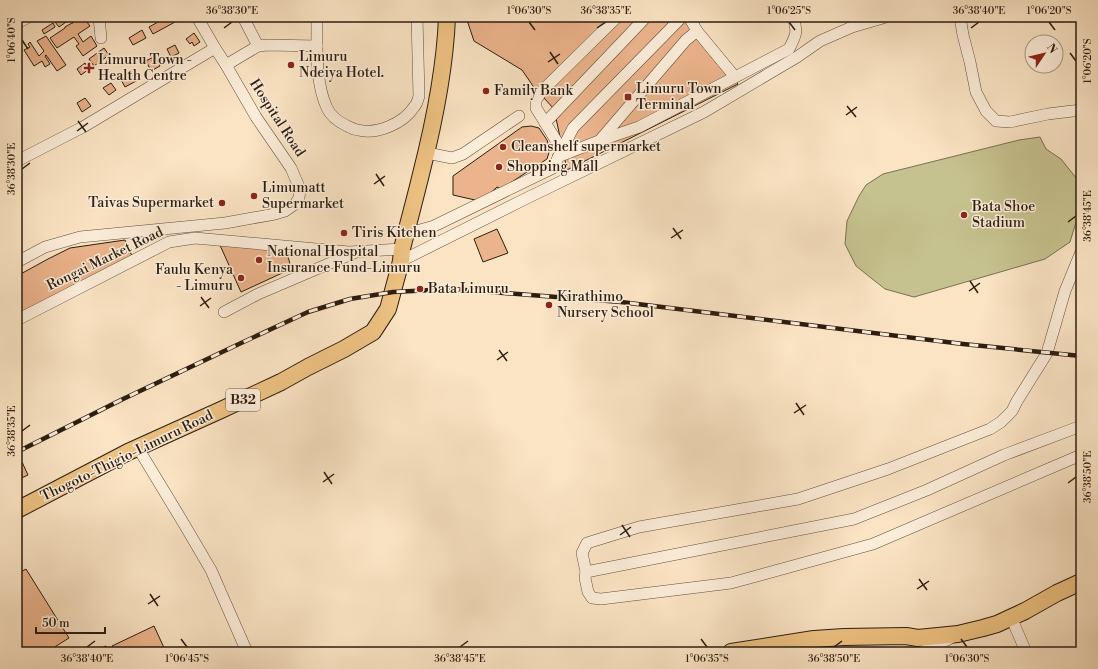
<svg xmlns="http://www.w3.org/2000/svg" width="1098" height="669" font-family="'Libre Bodoni',serif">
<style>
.green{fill:#c6c28f;stroke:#787050}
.building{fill:#ecb48c;stroke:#2b1d10}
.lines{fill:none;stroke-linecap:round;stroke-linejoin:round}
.minor-casing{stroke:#5f4f3d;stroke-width:12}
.highway-casing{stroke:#2b1d10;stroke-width:18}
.minor{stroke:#fcedd9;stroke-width:11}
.highway{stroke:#eec282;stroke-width:16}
.rail-casing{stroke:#2b1d10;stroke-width:4.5}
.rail{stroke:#fcedd9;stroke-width:3;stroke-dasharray:9;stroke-linecap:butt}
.ticks{fill:none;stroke:#2b1d10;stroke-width:1.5}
.poi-dot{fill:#8f2418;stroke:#fcedd9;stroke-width:1.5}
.labels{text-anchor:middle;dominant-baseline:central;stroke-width:3;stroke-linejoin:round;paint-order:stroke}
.shield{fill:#fcedd9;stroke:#6a5b4c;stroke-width:1}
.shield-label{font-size:13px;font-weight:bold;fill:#2b1d10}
.poi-label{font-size:14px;fill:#2b1d10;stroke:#fcedd9;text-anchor:start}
.street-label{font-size:14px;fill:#2b1d10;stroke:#fcedd9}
.neatline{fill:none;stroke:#2b1d10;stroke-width:1.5}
.ticks-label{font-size:10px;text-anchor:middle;fill:#2b1d10}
</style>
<rect width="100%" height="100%" fill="#fbe4c4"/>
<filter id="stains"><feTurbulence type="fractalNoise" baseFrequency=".005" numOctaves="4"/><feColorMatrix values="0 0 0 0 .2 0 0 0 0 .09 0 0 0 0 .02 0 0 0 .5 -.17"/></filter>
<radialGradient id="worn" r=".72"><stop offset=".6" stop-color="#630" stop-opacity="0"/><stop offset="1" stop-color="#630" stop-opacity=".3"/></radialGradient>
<!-- green -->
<path class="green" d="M 1040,137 L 1046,149 L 1061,159 L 1077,179 L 1080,209 L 1070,242 L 1045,259 L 914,297 L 885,289 L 856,266 L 845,244 L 847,221 L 859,196 L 866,185 L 883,174 L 1019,140 Z"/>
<!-- building -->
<g class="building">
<path d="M 63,17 L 67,17 L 69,20 L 59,27 L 55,22 Z"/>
<path d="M 76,17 L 81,18 L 83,17 L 90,26 L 78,34 L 83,42 L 91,36 L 97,46 L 83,56 L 76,46 L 79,44 L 74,37 L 57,48 L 50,38 L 65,28 L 65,27 L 72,23 L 73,23 L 71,20 Z"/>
<path d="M 167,17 L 172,17 L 175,22 L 153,34 L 149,27 Z"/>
<path d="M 466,17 L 682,17 L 700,42 L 738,84 L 567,170 L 554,109 L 533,86 L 522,70 L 474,41 Z"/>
<path d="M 53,23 L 55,27 L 44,34 L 42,30 Z"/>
<path d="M 142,30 L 146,38 L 133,45 L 129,38 Z"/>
<path d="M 194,33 L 200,42 L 194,46 L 192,42 L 190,44 L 186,39 Z"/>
<path d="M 46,36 L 66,65 L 57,71 L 46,55 L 45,56 L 50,64 L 45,67 L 42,61 L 34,66 L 24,50 L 30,47 L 28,44 L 30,42 L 39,56 L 44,51 L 37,41 Z"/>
<path d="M 175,45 L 179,53 L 171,57 L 167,49 Z"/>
<path d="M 104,48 L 109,55 L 94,66 L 89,59 Z"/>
<path d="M 155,56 L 160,66 L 151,71 L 146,61 Z"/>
<path d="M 85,63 L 89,69 L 81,75 L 77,69 Z"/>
<path d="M 133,70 L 138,80 L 125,87 L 120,78 Z"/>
<path d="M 111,83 L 116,90 L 109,95 L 103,88 Z"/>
<path d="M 85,98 L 91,106 L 82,112 L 77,103 Z"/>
<path d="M 531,126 L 539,128 L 547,140 L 550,149 L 547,159 L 501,189 L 497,187 L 484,199 L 475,200 L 453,195 L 453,176 L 522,127 Z"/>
<path d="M 497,229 L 508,253 L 483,262 L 474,239 Z"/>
<path d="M 125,240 L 132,256 L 17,314 L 17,276 L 48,259 L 70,248 Z"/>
<path d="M 219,243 L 286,252 L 289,260 L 291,269 L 241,292 Z"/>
<path d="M 22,462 L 28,475 L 17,480 L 17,465 Z"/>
<path d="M 26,569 L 69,638 L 53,648 L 56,652 L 17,652 L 17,574 Z"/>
<path d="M 154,626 L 166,652 L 115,652 L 112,646 Z"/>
<path d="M 106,646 L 109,652 L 92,652 Z"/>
</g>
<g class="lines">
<defs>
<g id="minor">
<path d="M 99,17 L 101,38"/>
<path d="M 197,17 L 215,48 L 226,65 L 258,46 L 268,45 L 317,46"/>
<path d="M 243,17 L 258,46"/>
<path d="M 317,17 C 317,44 315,83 327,108 C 330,115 339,122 347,126 C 350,127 354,130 358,130 C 377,135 404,123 414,107 C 417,104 418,100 419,96 L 417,17"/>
<path d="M 960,17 L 963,35 L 970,62 L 976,92 L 986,111 L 996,121 L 1010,122 L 1048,114 L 1081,110"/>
<path d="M 17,23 L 29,17"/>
<path d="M 697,31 L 735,77"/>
<path d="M 545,123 L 646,17"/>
<path d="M 601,139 L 686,40 L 697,31 L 689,17"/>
<path d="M 562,150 L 536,108 L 536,100 L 542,91 L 617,17"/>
<path d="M 427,153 L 452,158 L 463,154 L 519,116"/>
<path d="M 558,157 L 601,140 L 639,127 L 789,49 C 796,35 798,33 793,17"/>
<path d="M 17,161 L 83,127 L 215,48"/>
<path d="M 406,234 L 434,226 L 553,168 L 573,128 L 682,17"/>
<path d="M 1081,252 L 1065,291 L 1047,353 L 1017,401 L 1012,411 L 1001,422 L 990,429 L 888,469 L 798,499 L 639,527 L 587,543 L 582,553 L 586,572 L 585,578 L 588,592 L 592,598 L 601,599 L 731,583 L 873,544 L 1081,455"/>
<path d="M 401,261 L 523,200 L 704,112 L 797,57 L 820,41 L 852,27 L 886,17"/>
<path d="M 17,262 L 45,247 L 80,237 L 225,223 L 275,214 L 285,211 L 295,204 L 299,198 L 300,189 L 291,168 L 256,117 L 226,65"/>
<path d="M 224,312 L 258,294 L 354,253"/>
<path d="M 17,320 L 169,242 L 195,238 L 349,252 L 402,249"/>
<path d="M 138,448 L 184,524 L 211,570 L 247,652"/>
<path d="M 586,572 L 854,519 L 927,490 L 1004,455 L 1081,426"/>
<path d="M 1011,617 L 1026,652"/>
<path d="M 921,652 L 951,638"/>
</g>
<g id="highway">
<path d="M 17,510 L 128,452 L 170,433 L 221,410 L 281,382 L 308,367 L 344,349 L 373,332 L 388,309 L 401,261 L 402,249 C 408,224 415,199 421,174 C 434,123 445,70 447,17"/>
<path d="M 731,652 L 814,639 L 844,637 L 906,636 L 918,638 L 958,634 L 983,628 L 997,624 L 1025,611 L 1057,593 L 1081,582"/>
</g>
</defs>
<!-- minor casing -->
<use href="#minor" class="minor-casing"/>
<!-- highway casing -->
<use href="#highway" class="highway-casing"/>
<!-- minor -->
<use href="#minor" class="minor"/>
<!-- highway -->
<use href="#highway" class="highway"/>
<defs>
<path id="rail" d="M 17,452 L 121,400 L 239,344 L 308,312 L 350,299 L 393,292 L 452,289 L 621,302 L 963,344 L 1081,356"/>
</defs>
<!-- rail casing -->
<use href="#rail" class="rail-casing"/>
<!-- rail -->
<use href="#rail" class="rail"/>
</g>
<!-- ticks -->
<path class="ticks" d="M 529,22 L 535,30M 789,22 L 795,30M 1049,22 L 1055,30M 224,28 L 232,22M 597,28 L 606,22M 971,28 L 979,22M 22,40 L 28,49M 550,52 L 558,64M 1070,53 L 1076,61M 548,62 L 560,54M 847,106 L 856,117M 846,115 L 857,107M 78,121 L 86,132M 77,131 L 88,123M 22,169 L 30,163M 376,174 L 384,186M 374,184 L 385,176M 1068,222 L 1076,216M 673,228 L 681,239M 671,238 L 683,230M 970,281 L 978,293M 969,291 L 980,283M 201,297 L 209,308M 200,306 L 211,298M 499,350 L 507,361M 497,360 L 508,352M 796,403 L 804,415M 794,413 L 806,405M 22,431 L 30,425M 324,472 L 332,484M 323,482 L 334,474M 1068,483 L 1076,477M 622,525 L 630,537M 620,535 L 631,527M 919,579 L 927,590M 917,589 L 929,581M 150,594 L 158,606M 148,604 L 160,596M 181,639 L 187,647M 701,639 L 707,647M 961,639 L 967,647M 87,647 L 95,641M 460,647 L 468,641M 834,647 L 842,641"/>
<!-- markers -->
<g class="poi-dot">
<circle cx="291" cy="65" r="4"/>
<path d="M87 62h4v4h4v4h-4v4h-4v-4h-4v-4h4z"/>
<circle cx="486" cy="91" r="4"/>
<rect x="624" y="93" width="8" height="8" rx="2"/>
<circle cx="503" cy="147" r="4"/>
<circle cx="499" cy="167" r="4"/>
<circle cx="254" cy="196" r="4"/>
<circle cx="222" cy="203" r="4"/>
<circle cx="964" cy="215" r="4"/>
<circle cx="344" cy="233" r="4"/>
<circle cx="259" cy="260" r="4"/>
<circle cx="241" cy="278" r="4"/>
<circle cx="420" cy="289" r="4"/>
<circle cx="549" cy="305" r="4"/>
</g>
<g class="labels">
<!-- shield labels -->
<rect class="shield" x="226" y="389" width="34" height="22" rx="3"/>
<g class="shield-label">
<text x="243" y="400">B32</text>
</g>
<!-- poi labels -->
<g class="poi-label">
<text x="299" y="57">Limuru<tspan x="299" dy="16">Ndeiya Hotel.</tspan></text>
<text x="98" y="60">Limuru Town -<tspan x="98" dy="16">Health Centre</tspan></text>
<text x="636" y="89">Limuru Town<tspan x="636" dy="16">Terminal</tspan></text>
<text x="494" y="91">Family Bank</text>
<text x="511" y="147">Cleanshelf supermarket</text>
<text x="507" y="167">Shopping Mall</text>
<text x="262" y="188">Limumatt<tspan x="262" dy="16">Supermarket</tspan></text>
<text x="214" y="203" text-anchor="end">Taivas Supermarket</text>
<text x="972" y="207">Bata Shoe<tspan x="972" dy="16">Stadium</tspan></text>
<text x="352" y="233">Tiris Kitchen</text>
<text x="267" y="252">National Hospital<tspan x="267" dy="16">Insurance Fund-Limuru</tspan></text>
<text x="233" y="270" text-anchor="end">Faulu Kenya<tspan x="233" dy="16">- Limuru</tspan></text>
<text x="428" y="289">Bata Limuru</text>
<text x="557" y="297">Kirathimo<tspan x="557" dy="16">Nursery School</tspan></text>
</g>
<!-- street labels -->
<g class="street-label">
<text transform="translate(277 118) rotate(57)">Hospital Road</text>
<text transform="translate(105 259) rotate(-26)">Rongai Market Road</text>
<text transform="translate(127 456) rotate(-26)">Thogoto-Thigio-Limuru Road</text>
</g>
</g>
<!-- margin -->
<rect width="1098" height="669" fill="none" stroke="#fbe4c4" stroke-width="44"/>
<!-- north arrow -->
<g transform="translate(1044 54) rotate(55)"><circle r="19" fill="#fcedd9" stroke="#a89a89"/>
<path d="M0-3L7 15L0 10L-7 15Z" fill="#8f2418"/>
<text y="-6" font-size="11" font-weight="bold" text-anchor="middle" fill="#2b1d10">N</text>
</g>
<!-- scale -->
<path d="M36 627v6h69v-6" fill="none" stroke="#2b1d10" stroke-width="2"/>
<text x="42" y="627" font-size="12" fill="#2b1d10" stroke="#fcedd9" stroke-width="3" paint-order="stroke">50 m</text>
<rect x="22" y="22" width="1054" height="625" class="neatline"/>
<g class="ticks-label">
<text x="232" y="14">36°38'30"E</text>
<text x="529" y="14">1°06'30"S</text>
<text x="606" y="14">36°38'35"E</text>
<text x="789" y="14">1°06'25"S</text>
<text x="979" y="14">36°38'40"E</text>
<text x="1049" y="14">1°06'20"S</text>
<text transform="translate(11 40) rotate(-90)" y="4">1°06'40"S</text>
<text transform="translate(1087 61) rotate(-90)" y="4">1°06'20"S</text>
<text transform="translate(11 169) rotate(-90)" y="4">36°38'30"E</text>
<text transform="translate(1087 216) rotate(-90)" y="4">36°38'45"E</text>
<text transform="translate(11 431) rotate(-90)" y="4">36°38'35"E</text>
<text transform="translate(1087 477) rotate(-90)" y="4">36°38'50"E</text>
<text x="87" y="662">36°38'40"E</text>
<text x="187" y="662">1°06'45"S</text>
<text x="460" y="662">36°38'45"E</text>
<text x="707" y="662">1°06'35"S</text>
<text x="834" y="662">36°38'50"E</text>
<text x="967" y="662">1°06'30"S</text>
</g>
<rect width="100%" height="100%" filter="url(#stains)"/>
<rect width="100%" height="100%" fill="url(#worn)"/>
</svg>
